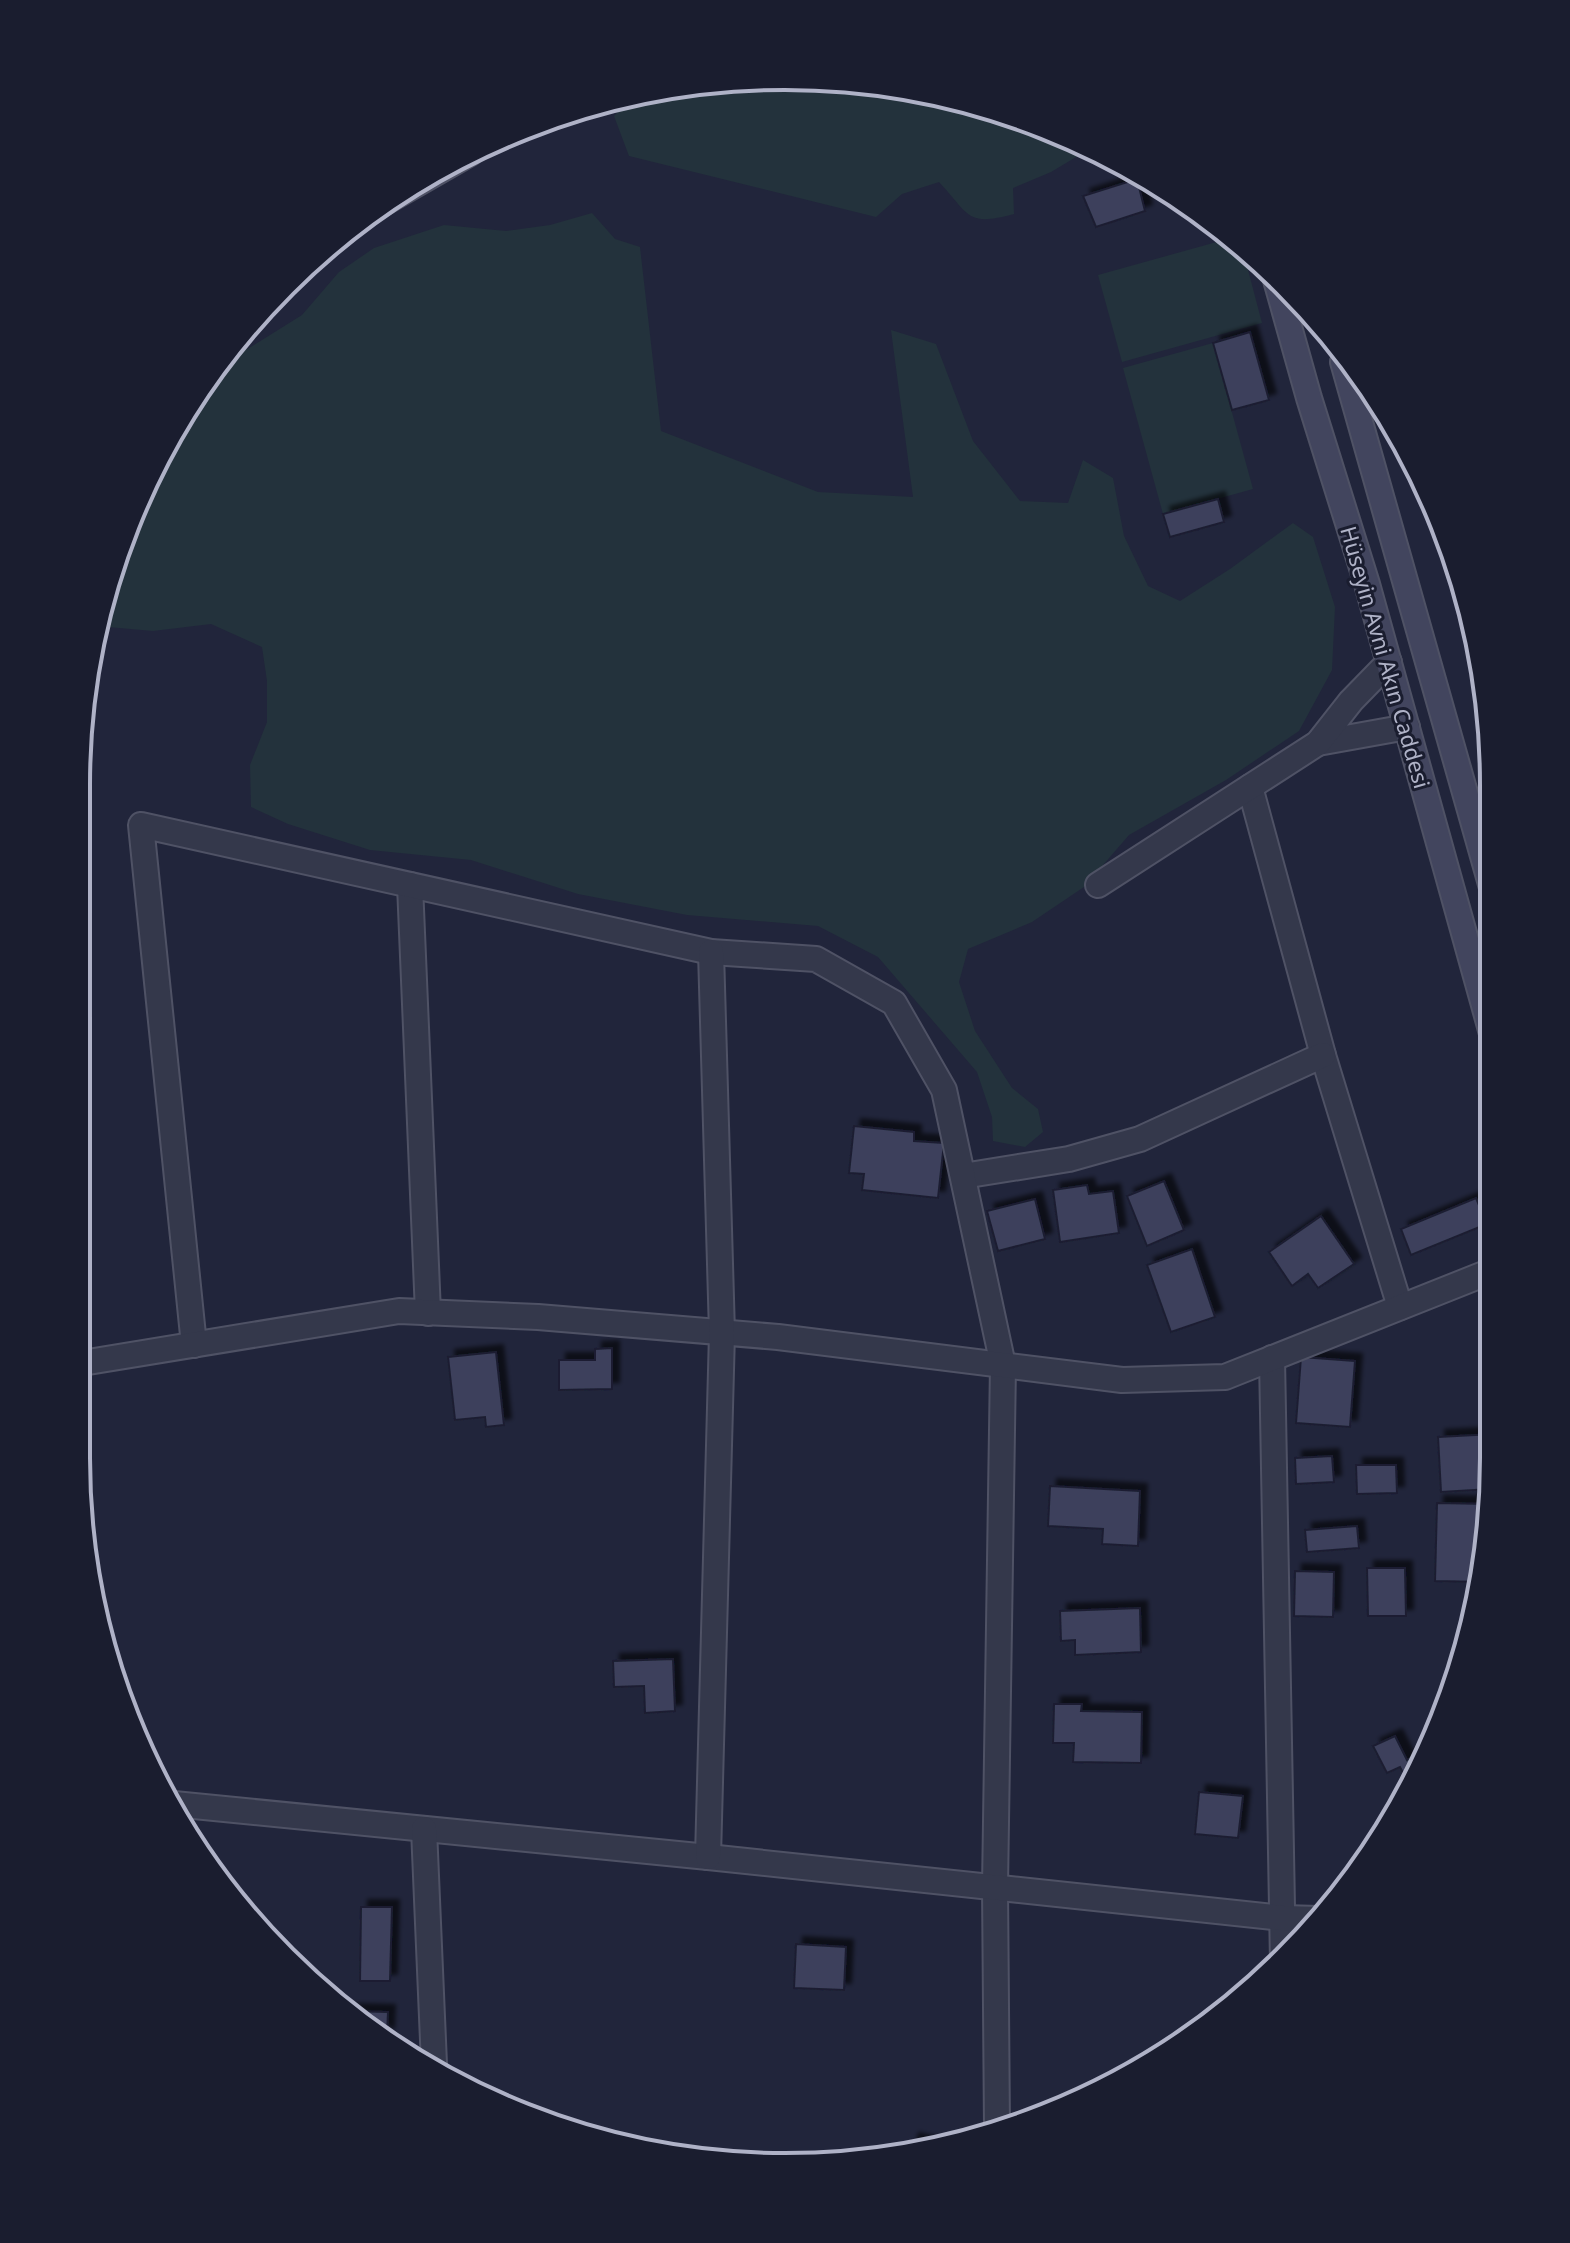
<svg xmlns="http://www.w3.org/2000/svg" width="1570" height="2243" font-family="'Noto Sans',sans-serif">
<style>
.green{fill:#23323c}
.building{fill:#3c405b;stroke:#1c1f31;stroke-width:2;filter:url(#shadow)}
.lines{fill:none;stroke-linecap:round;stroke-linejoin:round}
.street-casing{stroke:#4f5265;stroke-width:28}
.secondary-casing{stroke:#4f5265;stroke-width:28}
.street{stroke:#34384b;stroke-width:24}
.secondary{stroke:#42455e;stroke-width:24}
.labels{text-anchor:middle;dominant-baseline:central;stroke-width:6;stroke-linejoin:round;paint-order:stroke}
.street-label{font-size:22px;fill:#afb2c7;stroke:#1a1d2f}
.rim{fill:none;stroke:#afb2c7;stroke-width:4}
</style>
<defs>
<filter id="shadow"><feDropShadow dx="7" dy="-7" stdDeviation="2" flood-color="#0009"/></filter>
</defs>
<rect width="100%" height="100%" fill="#21253b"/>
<!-- green -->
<g class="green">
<path d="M 785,76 L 924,90 L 1057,130 L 1091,148 L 1051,172 L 1013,188 L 1014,214 C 966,227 970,215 939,182 L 902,194 L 876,217 L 629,156 L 614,116 L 635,95 L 650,89 Z"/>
<path d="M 592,213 L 615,239 L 640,247 L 661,431 L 818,492 L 913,497 L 891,330 L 936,344 L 973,441 L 1020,501 L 1068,503 L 1083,460 L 1113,478 L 1124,536 L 1148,586 L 1180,601 L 1230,569 L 1293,523 L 1313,537 L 1335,607 L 1332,670 L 1299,731 L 1226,780 L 1129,835 L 1084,887 L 1032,922 L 968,949 L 959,982 L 975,1031 L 1012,1088 L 1038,1109 L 1043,1132 L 1025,1147 L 993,1141 L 992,1117 L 977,1072 L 878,957 L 818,926 L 687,915 L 578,894 L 471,860 L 370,850 L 288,824 L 251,807 L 250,765 L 267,722 L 267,681 L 262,647 L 211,624 L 153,631 L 97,626 L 171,431 L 227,358 L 249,348 L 302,315 L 339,272 L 374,248 L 444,225 L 506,231 L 550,225 Z"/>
<path d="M 1231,238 L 1242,247 L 1262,323 L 1122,362 L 1098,275 Z"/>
<path d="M 1213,343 L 1253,489 L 1163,514 L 1123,368 Z"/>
</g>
<!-- building -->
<g class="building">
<path d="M 1137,179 L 1145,211 L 1096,227 L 1083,196 Z"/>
<path d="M 1250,332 L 1269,400 L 1232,410 L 1213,343 Z"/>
<path d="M 1218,499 L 1224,522 L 1170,537 L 1163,514 Z"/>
<path d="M 854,1126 L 914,1132 L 914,1141 L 944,1143 L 938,1198 L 862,1190 L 864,1174 L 849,1173 Z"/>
<path d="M 1164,1181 L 1184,1230 L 1147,1246 L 1127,1196 Z"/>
<path d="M 1087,1185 L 1089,1194 L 1113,1191 L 1119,1233 L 1060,1242 L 1053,1190 Z"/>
<path d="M 1476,1198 L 1487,1224 L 1411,1255 L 1401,1229 Z"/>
<path d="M 1035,1199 L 1045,1239 L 998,1251 L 987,1211 Z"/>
<path d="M 1321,1216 L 1354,1264 L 1318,1288 L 1308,1274 L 1292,1286 L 1269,1252 Z"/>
<path d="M 1192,1249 L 1215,1317 L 1171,1332 L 1147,1265 Z"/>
<path d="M 612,1348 L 612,1389 L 559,1390 L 559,1360 L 595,1360 L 595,1349 Z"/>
<path d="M 496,1352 L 504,1425 L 486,1427 L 485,1417 L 455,1420 L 448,1357 Z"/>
<path d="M 1301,1357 L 1355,1361 L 1350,1427 L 1296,1423 Z"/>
<path d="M 1494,1434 L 1491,1489 L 1441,1492 L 1438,1437 Z"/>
<path d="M 1332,1456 L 1334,1482 L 1296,1484 L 1295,1458 Z"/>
<path d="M 1356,1465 L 1396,1465 L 1397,1493 L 1357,1494 Z"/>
<path d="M 1050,1486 L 1140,1491 L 1138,1546 L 1102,1544 L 1103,1529 L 1048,1526 Z"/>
<path d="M 1437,1503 L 1489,1504 L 1482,1582 L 1435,1581 Z"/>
<path d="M 1357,1526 L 1359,1548 L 1307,1552 L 1305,1530 Z"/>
<path d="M 1367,1568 L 1405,1568 L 1406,1616 L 1368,1616 Z"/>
<path d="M 1295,1571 L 1334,1572 L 1333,1617 L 1294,1616 Z"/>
<path d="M 1140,1608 L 1141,1652 L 1075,1655 L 1075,1640 L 1061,1641 L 1060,1611 Z"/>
<path d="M 673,1659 L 675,1711 L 645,1713 L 644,1686 L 614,1687 L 613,1661 Z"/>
<path d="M 1054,1704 L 1082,1704 L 1081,1711 L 1142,1712 L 1141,1763 L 1073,1762 L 1074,1743 L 1053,1743 Z"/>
<path d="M 1395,1736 L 1407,1760 L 1425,1750 L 1427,1754 L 1410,1786 L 1400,1767 L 1387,1773 L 1373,1746 Z"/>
<path d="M 1199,1792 L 1243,1796 L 1238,1838 L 1195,1834 Z"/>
<path d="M 361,1907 L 392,1907 L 390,1981 L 360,1981 Z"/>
<path d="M 796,1944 L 846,1947 L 844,1990 L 794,1988 Z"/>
<path d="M 349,2011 L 388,2012 L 387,2035 Z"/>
<path d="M 912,2140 L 942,2147 L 923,2153 L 909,2154 Z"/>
</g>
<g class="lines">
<defs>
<g id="street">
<path d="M 1318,743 L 1407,727"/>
<path d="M 1250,787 L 1323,1055 L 1400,1307"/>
<path d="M 410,885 L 428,1313"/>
<path d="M 1098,885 L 1318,743 L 1351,701 L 1389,662"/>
<path d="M 963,1176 L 1069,1159 L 1140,1139 L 1323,1055"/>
<path d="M 194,1345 L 141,825 L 711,952 L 816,959 L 894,1003 L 944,1090 L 1003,1365 L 995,1887 L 997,2128"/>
<path d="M 1272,1358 L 1283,1962"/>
<path d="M 76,1364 L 399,1311 L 538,1317 L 778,1337 L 1122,1380 L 1225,1377 L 1494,1270"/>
<path d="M 174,1804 L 708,1857 L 1283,1918 L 1319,1919"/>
<path d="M 424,1829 L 434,2064"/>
<path d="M 708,1857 L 722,1333 L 711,952"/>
</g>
<g id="secondary">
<path d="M 378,206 L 470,153"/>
<path d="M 1274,273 L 1309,398 L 1367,584 L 1494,1041"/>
<path d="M 1343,362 L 1494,895"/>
</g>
</defs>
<!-- street casing -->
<use href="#street" class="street-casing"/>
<!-- secondary casing -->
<use href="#secondary" class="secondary-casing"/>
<!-- street -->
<use href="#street" class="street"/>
<!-- secondary -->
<use href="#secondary" class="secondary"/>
</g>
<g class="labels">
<!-- street labels -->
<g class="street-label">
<text transform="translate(1386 657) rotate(74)">Hüseyin Avni Akın Caddesi</text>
</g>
</g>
<!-- crop -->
<path d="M0 0H1570V2243H0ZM785 90H785A695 695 0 0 1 1480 785V1458A695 695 0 0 1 785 2153H785A695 695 0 0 1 90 1458V785A695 695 0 0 1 785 90Z" fill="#1a1d2f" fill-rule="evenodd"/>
<path class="rim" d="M785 90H785A695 695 0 0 1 1480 785V1458A695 695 0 0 1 785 2153H785A695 695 0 0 1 90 1458V785A695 695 0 0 1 785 90Z"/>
</svg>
